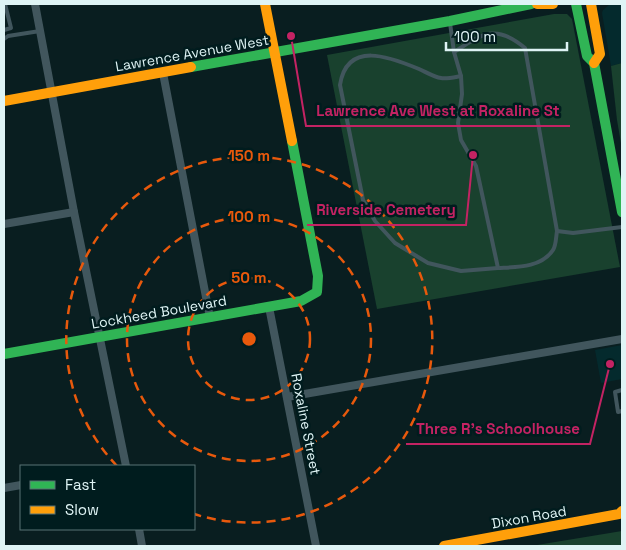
<svg xmlns="http://www.w3.org/2000/svg" width="626" height="550" font-family="'Space Grotesk',sans-serif">
<style>
.built{fill:#042a2d}
.green{fill:#19412e}
.lines{fill:none;stroke-linecap:round;stroke-linejoin:round}
.lane{stroke:#41565d;stroke-width:4}
.street{stroke:#41565d;stroke-width:8}
.fast{stroke:#30b455;stroke-width:10}
.slow{stroke:#ff9f0a;stroke-width:10}
.ring{fill:none;stroke:#e8590c;stroke-width:2.5;stroke-dasharray:9 6}
.labels{text-anchor:middle;dominant-baseline:central;stroke-width:5;stroke-linejoin:round;paint-order:stroke}
.street-label{font-size:14px;fill:#dff4f5;stroke:#001c1e}
.centre{fill:#e8590c;stroke:#001c1e;stroke-width:2.5}
.ring-label{font-size:15px;text-anchor:middle;font-weight:bold;fill:#e8590c;stroke:#001c1e;stroke-width:5;stroke-linejoin:round;paint-order:stroke}
.leader{fill:none;stroke:#c32363;stroke-width:2}
.callout-dot{fill:#c32363;stroke:#001c1e;stroke-width:2}
.callout-label{font-size:15px;text-anchor:middle;font-weight:bold;fill:#c32363;stroke:#001c1e;stroke-width:5;stroke-linejoin:round;paint-order:stroke}
</style>
<rect width="100%" height="100%" fill="#091e20"/>
<!-- built -->
<g class="built">
<path d="M 622,4 L 622,63 L 611,66 L 602,13 L 603,10 L 609,5 Z"/>
<path d="M 622,345 L 622,379 L 601,383 L 595,350 Z"/>
</g>
<!-- green -->
<g class="green">
<path d="M 554,14 L 567,14 L 572,19 L 620,267 L 377,309 L 327,55 Z"/>
<path d="M 622,63 L 622,149 L 617,120 L 611,66 Z"/>
<path d="M 622,531 L 622,546 L 531,546 Z"/>
</g>
<g class="lines">
<!-- lane -->
<g class="lane">
<path d="M 450,23 L 454,52 L 461,76 L 462,94 L 458,123 L 461,140 L 476,166 L 498,268 C 516,267 541,268 553,250 C 556,246 556,237 557,231"/>
<path d="M 4,30 L 11,28 L 5,4"/>
<path d="M 4,39 L 8,36 L 40,31"/>
<path d="M 454,52 C 483,34 495,23 525,48 L 557,231 L 573,233 L 622,227"/>
<path d="M 461,76 C 455,77 447,79 441,78 C 434,77 426,72 419,69 C 390,57 347,40 340,85 L 363,200 L 375,221 L 395,243 L 428,263 L 461,271 L 498,268"/>
<path d="M 622,390 L 615,392 L 618,412 L 622,411"/>
</g>
<!-- street -->
<g class="street">
<path d="M 35,4 L 74,212 L 126,466"/>
<path d="M 163,73 L 210,318"/>
<path d="M 4,224 L 74,212"/>
<path d="M 269,307 L 316,546"/>
<path d="M 287,397 L 622,339"/>
<path d="M 4,488 L 21,485"/>
<path d="M 139,529 L 142,546"/>
</g>
<!-- fast -->
<g class="fast">
<path d="M 576,4 L 587,56 L 594,63 L 622,212"/>
<path d="M 191,67 L 450,21 L 531,4"/>
<path d="M 4,354 L 301,301 L 317,292 L 318,276 L 292,141"/>
</g>
<!-- slow -->
<g class="slow">
<path d="M 265,4 L 292,141"/>
<path d="M 537,4 L 553,4"/>
<path d="M 591,4 L 600,54 L 594,63"/>
<path d="M 4,101 L 191,67"/>
<path d="M 444,546 L 619,514 L 622,511"/>
</g>
</g>
<!-- distance rings -->
<g class="ring">
<circle cx="249" cy="339" r="61"/>
<circle cx="249" cy="339" r="122"/>
<path d="M117 466A183 183 0 1 1 194 514"/>
</g>
<g class="labels">
<!-- street labels -->
<g class="street-label">
<text transform="translate(192 53) rotate(-10)">Lawrence Avenue West</text>
<text transform="translate(159 312) rotate(-10)">Lockheed Boulevard</text>
<text transform="translate(306 424) rotate(79)">Roxaline Street</text>
<text transform="translate(529 517) rotate(-10)">Dixon Road</text>
</g>
</g>
<circle cx="249" cy="339" r="8" class="centre"/>
<g class="ring-label">
<text x="249" y="161">150 m</text>
<text x="249" y="222">100 m</text>
<text x="249" y="283">50 m</text>
</g>
<!-- callouts -->
<path class="leader" d="M291 36L306 126H570M473 155L466 225H307M610 364L590 444H406"/>
<g class="callout-dot">
<circle cx="291" cy="36" r="5"/>
<circle cx="473" cy="155" r="5"/>
<circle cx="610" cy="364" r="5"/>
</g>
<g class="callout-label">
<text x="438" y="116">Lawrence Ave West at Roxaline St</text>
<text x="386" y="215">Riverside Cemetery</text>
<text x="498" y="434">Three R's Schoolhouse</text>
</g>
<!-- border -->
<rect width="626" height="550" fill="none" stroke="#dff4f5" stroke-width="10"/>
<!-- legend -->
<rect x="20" y="465" width="175" height="65" fill="#001c1e" stroke="#597274"/>
<rect x="30" y="481" width="25" height="8" fill="#30b455" stroke="#597274"/>
<text x="65" y="490" font-size="15" fill="#dff4f5">Fast</text>
<rect x="30" y="506" width="25" height="8" fill="#ff9f0a" stroke="#597274"/>
<text x="65" y="515" font-size="15" fill="#dff4f5">Slow</text>
<!-- scale -->
<path d="M446 42v8h121v-8" fill="none" stroke="#dff4f5" stroke-width="2.5"/>
<text x="454" y="42" font-size="15" fill="#dff4f5" stroke="#001c1e" stroke-width="4" paint-order="stroke">100 m</text>
</svg>
